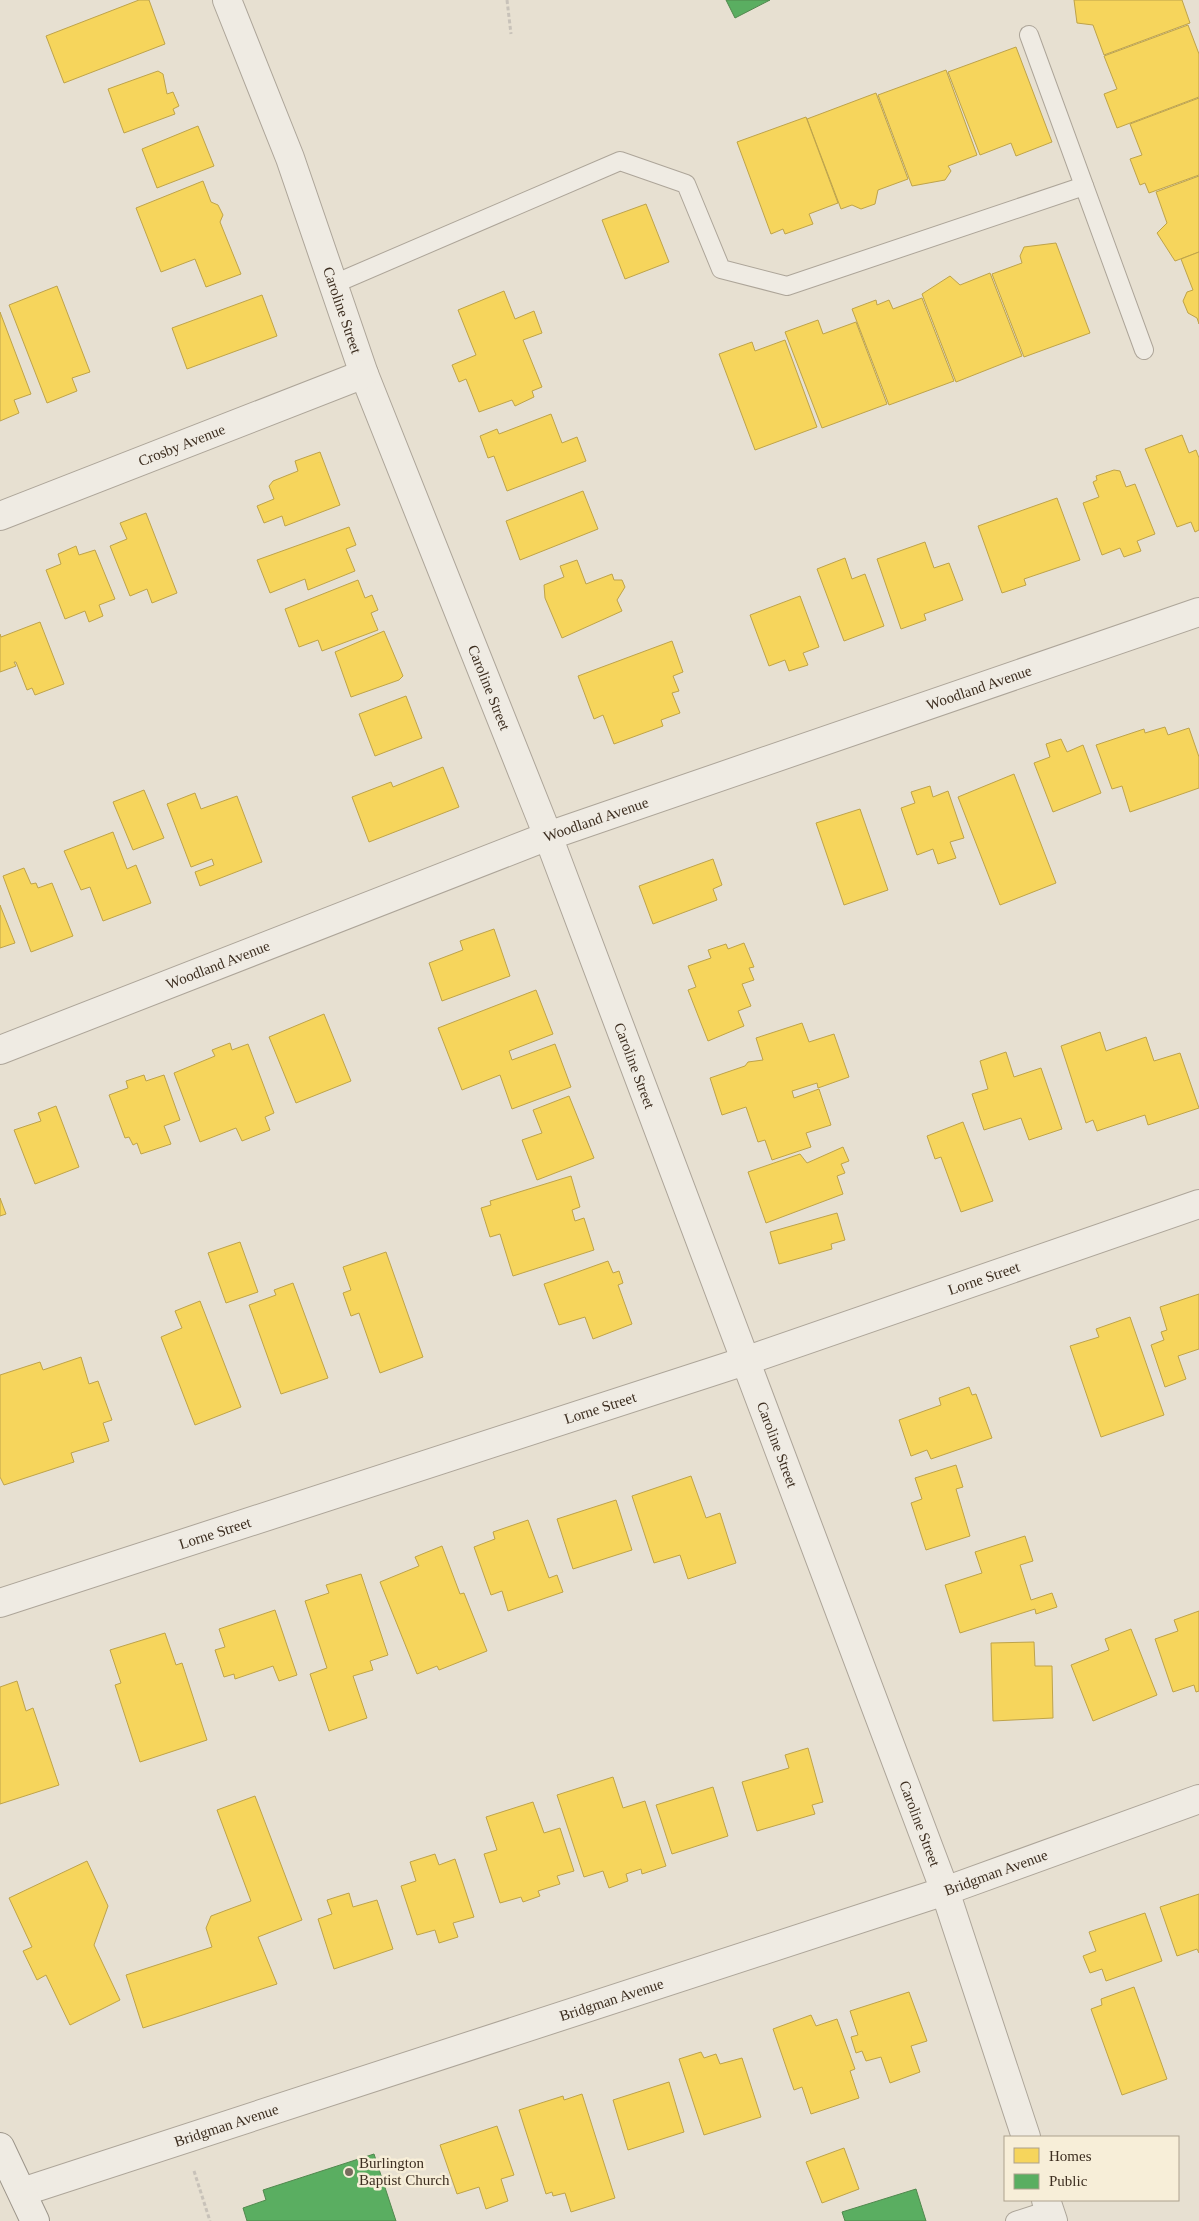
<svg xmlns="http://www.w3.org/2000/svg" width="1199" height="2221" font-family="Georgia,serif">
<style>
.homes{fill:#f6d55c;stroke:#bea34a}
.public{fill:#5aae61;stroke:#51884e}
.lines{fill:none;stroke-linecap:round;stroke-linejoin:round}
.service-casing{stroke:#ada599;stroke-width:20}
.minor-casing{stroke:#ada599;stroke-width:30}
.secondary-casing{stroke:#9c958a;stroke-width:30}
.path{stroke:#c8c2b9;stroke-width:3;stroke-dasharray:4 2.5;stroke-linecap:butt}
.service{stroke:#efebe3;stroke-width:18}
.minor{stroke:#efebe3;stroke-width:28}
.secondary{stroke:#efebe3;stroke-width:28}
.poi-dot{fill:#786c5e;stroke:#f7eed8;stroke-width:2}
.labels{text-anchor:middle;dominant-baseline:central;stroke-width:5;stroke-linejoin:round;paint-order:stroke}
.street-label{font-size:15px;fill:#3d2e20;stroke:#f7eed8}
.poi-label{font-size:15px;fill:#3d2e20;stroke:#f7eed8;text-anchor:start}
</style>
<rect width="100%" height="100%" fill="#e7e0d1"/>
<!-- homes -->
<g class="homes">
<path d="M 139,0 L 149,0 L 165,44 L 64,83 L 46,36 Z"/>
<path d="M 1074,0 L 1182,0 L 1190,23 L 1104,55 L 1093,25 L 1077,23 Z"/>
<path d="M 1188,25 L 1199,54 L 1199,97 L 1117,128 L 1104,94 L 1117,89 L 1104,56 Z"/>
<path d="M 1016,47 L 1052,142 L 1016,156 L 1011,143 L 980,155 L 948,72 Z"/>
<path d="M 946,70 L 977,155 L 948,166 L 951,171 L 945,180 L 912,186 L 878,95 Z"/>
<path d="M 158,71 L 163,74 L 167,94 L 173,92 L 179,106 L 173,109 L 175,114 L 124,133 L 108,89 Z"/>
<path d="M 876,93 L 908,179 L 878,190 L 875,204 L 861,209 L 852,205 L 841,209 L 807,119 Z"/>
<path d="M 1199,98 L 1199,175 L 1149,193 L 1145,183 L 1140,185 L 1130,159 L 1142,155 L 1130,124 Z"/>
<path d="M 806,117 L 838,203 L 809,214 L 813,224 L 785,234 L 783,229 L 771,234 L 737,142 Z"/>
<path d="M 198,126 L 214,166 L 157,188 L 142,149 Z"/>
<path d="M 1199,176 L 1199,252 L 1175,261 L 1157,233 L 1167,223 L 1156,192 Z"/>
<path d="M 203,181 L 211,202 L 218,205 L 223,215 L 220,222 L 241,274 L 206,287 L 195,259 L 161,272 L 136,208 Z"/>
<path d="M 646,204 L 669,262 L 625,279 L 602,220 Z"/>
<path d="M 1056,243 L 1090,333 L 1024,357 L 992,274 L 1022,263 L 1020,256 L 1024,247 Z"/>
<path d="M 1199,252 L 1199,324 L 1197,318 L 1188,313 L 1183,301 L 1187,292 L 1193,290 L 1181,259 Z"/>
<path d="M 990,273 L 1022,356 L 956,382 L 922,294 L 950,276 L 960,285 Z"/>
<path d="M 57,286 L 90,372 L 72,378 L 77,391 L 47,403 L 9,305 Z"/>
<path d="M 504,291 L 515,319 L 534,311 L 542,333 L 523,340 L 542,387 L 532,391 L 534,397 L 515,406 L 512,400 L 479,412 L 466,379 L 459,382 L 452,365 L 476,355 L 458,310 Z"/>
<path d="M 262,295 L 277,336 L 187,369 L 172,328 Z"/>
<path d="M 922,298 L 954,381 L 889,405 L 852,309 L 876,300 L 877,305 L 889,300 L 893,309 Z"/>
<path d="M 0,312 L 31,394 L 14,400 L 19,413 L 0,421 Z"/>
<path d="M 818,320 L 823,334 L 856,322 L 887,404 L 822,428 L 785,332 Z"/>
<path d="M 785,340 L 817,427 L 755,450 L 719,354 L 752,342 L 755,351 Z"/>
<path d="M 551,414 L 562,443 L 577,437 L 586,461 L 507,491 L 494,456 L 488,458 L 480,436 L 497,429 L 499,434 Z"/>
<path d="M 1182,435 L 1189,453 L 1196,450 L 1199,458 L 1199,530 L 1195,532 L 1191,522 L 1177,527 L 1145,449 Z"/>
<path d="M 320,452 L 340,505 L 285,526 L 282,516 L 264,523 L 257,506 L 274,499 L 269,486 L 273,481 L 298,471 L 295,461 Z"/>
<path d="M 1114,470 L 1120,471 L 1126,487 L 1135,484 L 1155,534 L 1137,541 L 1141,551 L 1124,557 L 1120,548 L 1102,555 L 1083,503 L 1099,497 L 1093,482 L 1097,480 L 1096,476 Z"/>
<path d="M 583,491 L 598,529 L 520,560 L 506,521 Z"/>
<path d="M 1057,498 L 1080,560 L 1024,579 L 1026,585 L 1002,593 L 978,526 Z"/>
<path d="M 146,513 L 177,593 L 152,603 L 147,589 L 130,596 L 110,546 L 127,539 L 120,523 Z"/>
<path d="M 349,527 L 356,545 L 346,549 L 355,571 L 308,590 L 305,579 L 270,593 L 257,560 Z"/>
<path d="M 925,542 L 934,568 L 949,563 L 963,600 L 924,614 L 926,620 L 901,629 L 877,559 Z"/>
<path d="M 76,546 L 79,555 L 95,550 L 115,599 L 99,605 L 103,616 L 89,622 L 85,611 L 65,619 L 46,570 L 61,564 L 58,554 Z"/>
<path d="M 845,558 L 852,579 L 865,574 L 884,626 L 844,641 L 817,569 Z"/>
<path d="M 577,560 L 586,584 L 612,574 L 614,580 L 622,580 L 625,587 L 617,600 L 622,611 L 562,638 L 545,598 L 544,585 L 564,577 L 560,566 Z"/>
<path d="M 358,580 L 365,598 L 372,595 L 378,610 L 371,613 L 378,630 L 322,651 L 318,640 L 299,647 L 285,609 Z"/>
<path d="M 800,596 L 819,647 L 803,653 L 808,665 L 789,671 L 785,660 L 769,666 L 750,615 Z"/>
<path d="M 40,622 L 64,684 L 35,695 L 32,688 L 27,690 L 16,662 L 14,662 L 16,666 L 0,672 L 0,634 L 1,637 Z"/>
<path d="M 384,631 L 403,676 L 399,680 L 351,697 L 335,652 Z"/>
<path d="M 672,641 L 683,672 L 673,676 L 679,691 L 672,693 L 680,713 L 661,720 L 663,726 L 614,744 L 603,715 L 594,719 L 578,676 Z"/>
<path d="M 406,696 L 422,738 L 375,756 L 359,714 Z"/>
<path d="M 1165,727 L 1168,735 L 1189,728 L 1199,757 L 1199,788 L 1130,812 L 1122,786 L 1112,789 L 1096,745 L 1144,729 L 1145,733 Z"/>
<path d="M 1061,739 L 1067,752 L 1083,745 L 1101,793 L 1053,812 L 1034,763 L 1050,757 L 1046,744 Z"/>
<path d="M 443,767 L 459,807 L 369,842 L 352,797 L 391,782 L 393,787 Z"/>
<path d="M 1014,774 L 1056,883 L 1000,905 L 958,797 Z"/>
<path d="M 930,786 L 933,797 L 948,791 L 964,838 L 950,842 L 956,858 L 938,864 L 933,849 L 917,855 L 901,808 L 915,803 L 911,792 Z"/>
<path d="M 144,790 L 164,838 L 133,850 L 113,802 Z"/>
<path d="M 195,793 L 201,809 L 237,796 L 262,862 L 200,886 L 195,872 L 214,865 L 212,859 L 191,867 L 167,804 Z"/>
<path d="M 860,809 L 888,890 L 844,905 L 816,823 Z"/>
<path d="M 113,832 L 127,869 L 136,865 L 151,903 L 103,921 L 90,887 L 81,890 L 64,851 Z"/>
<path d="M 713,859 L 722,885 L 713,889 L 717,900 L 653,924 L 639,886 Z"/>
<path d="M 24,868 L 31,884 L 36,883 L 38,888 L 52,883 L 73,936 L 31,952 L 3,876 Z"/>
<path d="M 0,905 L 15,943 L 0,948 Z"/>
<path d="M 494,929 L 510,976 L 442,1001 L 429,963 L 463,950 L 460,941 Z"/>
<path d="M 744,943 L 754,967 L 749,968 L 754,980 L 742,984 L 751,1006 L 738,1011 L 744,1026 L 708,1041 L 688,990 L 696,987 L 688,966 L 711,958 L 708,950 L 726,944 L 728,949 Z"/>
<path d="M 536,990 L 553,1034 L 509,1051 L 512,1060 L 555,1044 L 571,1087 L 512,1109 L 500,1075 L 462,1090 L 438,1028 Z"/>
<path d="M 324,1014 L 351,1081 L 296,1103 L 269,1037 Z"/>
<path d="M 802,1023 L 809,1042 L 834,1034 L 849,1077 L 818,1088 L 817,1083 L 792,1091 L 794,1098 L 819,1089 L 831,1125 L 806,1133 L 811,1147 L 772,1160 L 765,1140 L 758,1142 L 746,1107 L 722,1115 L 710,1078 L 745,1066 L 748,1062 L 763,1060 L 756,1038 Z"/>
<path d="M 1100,1032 L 1106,1051 L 1146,1037 L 1154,1061 L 1180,1053 L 1199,1108 L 1148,1125 L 1145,1115 L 1097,1131 L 1093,1120 L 1086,1123 L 1061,1046 Z"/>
<path d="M 230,1043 L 232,1050 L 248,1044 L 274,1113 L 265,1117 L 270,1130 L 242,1141 L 236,1128 L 200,1142 L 174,1073 L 215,1056 L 212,1050 Z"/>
<path d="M 1006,1052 L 1014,1077 L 1041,1068 L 1062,1129 L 1029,1140 L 1021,1118 L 984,1130 L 972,1094 L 988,1089 L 980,1061 Z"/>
<path d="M 144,1075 L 146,1081 L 164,1075 L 180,1120 L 164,1126 L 171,1144 L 141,1154 L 137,1143 L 133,1145 L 129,1137 L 125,1138 L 109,1095 L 128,1088 L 126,1081 Z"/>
<path d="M 569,1096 L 594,1158 L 537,1180 L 522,1140 L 542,1133 L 533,1110 Z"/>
<path d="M 56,1106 L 79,1167 L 35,1184 L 14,1130 L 41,1121 L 38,1113 Z"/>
<path d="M 963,1122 L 993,1201 L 961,1212 L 941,1157 L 935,1159 L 927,1136 Z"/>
<path d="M 843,1147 L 849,1161 L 841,1164 L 845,1173 L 837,1176 L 843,1194 L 766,1223 L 748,1172 L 800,1154 L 807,1163 Z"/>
<path d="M 571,1176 L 580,1207 L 572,1210 L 575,1221 L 584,1218 L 594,1250 L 513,1276 L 500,1234 L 490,1237 L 481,1208 L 491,1205 L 490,1201 Z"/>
<path d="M 0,1198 L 6,1214 L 0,1216 Z"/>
<path d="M 837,1213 L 845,1240 L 831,1244 L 832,1249 L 779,1264 L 770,1232 Z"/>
<path d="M 240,1242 L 258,1292 L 226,1303 L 208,1253 Z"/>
<path d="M 386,1252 L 423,1357 L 380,1373 L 359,1313 L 351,1316 L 343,1293 L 351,1290 L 343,1267 Z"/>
<path d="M 608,1261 L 613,1273 L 619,1271 L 623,1283 L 618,1285 L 632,1324 L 593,1339 L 585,1317 L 559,1325 L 544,1284 Z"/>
<path d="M 293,1283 L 328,1378 L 281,1394 L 249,1305 L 276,1295 L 274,1290 Z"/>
<path d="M 1199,1294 L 1199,1349 L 1178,1356 L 1186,1379 L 1165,1387 L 1151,1345 L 1164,1340 L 1161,1332 L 1167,1330 L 1160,1307 Z"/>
<path d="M 200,1301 L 241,1407 L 195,1425 L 161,1337 L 182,1328 L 175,1311 Z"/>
<path d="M 1130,1317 L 1164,1415 L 1101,1437 L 1070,1346 L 1099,1337 L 1096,1329 Z"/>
<path d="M 81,1357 L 89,1384 L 98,1381 L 112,1420 L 103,1423 L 109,1441 L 71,1453 L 74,1462 L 4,1485 L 0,1477 L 0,1375 L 40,1362 L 43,1370 Z"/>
<path d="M 969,1387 L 972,1395 L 976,1394 L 992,1438 L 931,1459 L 927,1450 L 911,1456 L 899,1420 L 941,1405 L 939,1398 Z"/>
<path d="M 956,1465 L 963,1487 L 956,1489 L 970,1536 L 926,1550 L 911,1503 L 922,1499 L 915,1478 Z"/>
<path d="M 691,1476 L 706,1518 L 720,1513 L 736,1563 L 688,1579 L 680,1555 L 654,1563 L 632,1496 Z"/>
<path d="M 616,1500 L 632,1550 L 573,1569 L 557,1519 Z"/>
<path d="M 528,1520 L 549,1578 L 557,1575 L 563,1592 L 508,1611 L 502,1591 L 491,1595 L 474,1547 L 495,1539 L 493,1532 Z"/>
<path d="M 1025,1536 L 1033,1561 L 1020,1565 L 1031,1600 L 1052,1593 L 1057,1607 L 1036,1614 L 1035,1609 L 960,1633 L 945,1585 L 982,1573 L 975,1552 Z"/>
<path d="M 442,1546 L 460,1594 L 464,1593 L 487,1651 L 439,1670 L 437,1666 L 417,1674 L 380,1582 L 419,1566 L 415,1557 Z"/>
<path d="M 361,1574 L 388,1655 L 370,1661 L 373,1670 L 353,1676 L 367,1718 L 329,1731 L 310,1674 L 327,1668 L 305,1601 L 329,1593 L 326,1585 Z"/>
<path d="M 275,1610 L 297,1675 L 279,1681 L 273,1666 L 235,1679 L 234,1674 L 224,1677 L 215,1650 L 225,1647 L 219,1629 Z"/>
<path d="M 1199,1611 L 1199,1691 L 1196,1692 L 1194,1685 L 1173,1692 L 1155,1639 L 1178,1631 L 1174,1620 Z"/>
<path d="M 1131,1629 L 1157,1695 L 1093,1721 L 1071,1665 L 1109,1650 L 1105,1639 Z"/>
<path d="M 165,1633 L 176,1665 L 182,1663 L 207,1740 L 140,1762 L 115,1685 L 121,1683 L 110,1650 Z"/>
<path d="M 1034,1642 L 1035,1666 L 1052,1666 L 1053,1718 L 993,1721 L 991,1643 Z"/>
<path d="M 17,1681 L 26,1711 L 33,1708 L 59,1785 L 0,1804 L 0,1687 Z"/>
<path d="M 808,1748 L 823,1802 L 812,1805 L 815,1814 L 757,1831 L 742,1782 L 789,1768 L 785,1755 Z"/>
<path d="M 613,1777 L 623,1808 L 645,1801 L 666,1866 L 642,1874 L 641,1869 L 626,1874 L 628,1881 L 609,1888 L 603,1871 L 584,1877 L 557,1795 Z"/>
<path d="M 713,1787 L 728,1836 L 672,1854 L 656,1805 Z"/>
<path d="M 255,1796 L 302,1920 L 258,1937 L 277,1984 L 143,2028 L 126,1975 L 212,1947 L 206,1928 L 211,1916 L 251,1901 L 217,1810 Z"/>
<path d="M 533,1802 L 544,1833 L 560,1828 L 574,1871 L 557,1876 L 560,1884 L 538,1891 L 540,1896 L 523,1902 L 521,1897 L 500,1903 L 484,1854 L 497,1850 L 486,1817 Z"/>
<path d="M 435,1854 L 439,1865 L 455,1859 L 474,1917 L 453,1923 L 458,1937 L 439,1943 L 435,1930 L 417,1935 L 401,1886 L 416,1881 L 410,1862 Z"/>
<path d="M 87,1861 L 108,1906 L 94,1945 L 120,2000 L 70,2025 L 46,1975 L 37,1980 L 23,1951 L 32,1947 L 9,1898 Z"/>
<path d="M 349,1893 L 353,1907 L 377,1900 L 393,1949 L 334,1969 L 318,1919 L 332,1914 L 327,1900 Z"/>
<path d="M 1199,1894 L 1199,1953 L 1197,1949 L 1177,1956 L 1160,1907 Z"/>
<path d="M 1145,1913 L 1162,1961 L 1106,1981 L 1102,1969 L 1090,1973 L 1083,1956 L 1096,1951 L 1089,1932 Z"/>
<path d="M 1134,1987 L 1167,2079 L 1122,2095 L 1091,2009 L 1102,2005 L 1101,1999 Z"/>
<path d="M 909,1992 L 927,2041 L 911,2046 L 920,2072 L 890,2083 L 881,2057 L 866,2061 L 862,2051 L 856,2053 L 851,2037 L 858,2035 L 850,2011 Z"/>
<path d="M 811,2015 L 816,2026 L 837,2019 L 855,2069 L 850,2071 L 859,2098 L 811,2114 L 802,2087 L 794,2090 L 773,2029 Z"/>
<path d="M 701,2052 L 704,2058 L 716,2054 L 720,2064 L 742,2058 L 761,2117 L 704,2135 L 679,2059 Z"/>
<path d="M 669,2082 L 684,2132 L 628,2150 L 613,2100 Z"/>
<path d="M 582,2094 L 615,2198 L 571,2212 L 565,2193 L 553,2196 L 552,2192 L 546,2194 L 519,2110 L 563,2096 L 564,2100 Z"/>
<path d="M 497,2126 L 514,2175 L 501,2179 L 508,2201 L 486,2209 L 479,2187 L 457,2194 L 440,2145 Z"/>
<path d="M 844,2148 L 859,2189 L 822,2203 L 806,2162 Z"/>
</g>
<!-- public -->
<g class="public">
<path d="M 726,0 L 770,0 L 735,18 Z"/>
<path d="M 374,2154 L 396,2221 L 247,2221 L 243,2208 L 266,2200 L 263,2190 Z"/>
<path d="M 916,2189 L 926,2221 L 845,2221 L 842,2212 Z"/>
</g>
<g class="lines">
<defs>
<g id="service">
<path d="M 1029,35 L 1144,350"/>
<path d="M 334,284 L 620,161 L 686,184 L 721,269 L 787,286 L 1084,186"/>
<path d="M 1015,2221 L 1049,2210"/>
</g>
<g id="minor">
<path id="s1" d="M 227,0 L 290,158 L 364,374 L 548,836 L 945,1891 L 1026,2137"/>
<path id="s2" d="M 0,516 L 364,374"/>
<path id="s3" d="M 0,1050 L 548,836 L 1199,612"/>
<path id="s4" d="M 0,1603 L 745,1361 L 1199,1204"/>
<path id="s5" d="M 22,2192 L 945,1891 L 1199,1799"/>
<path d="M 1046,2200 L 1053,2221"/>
</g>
<path id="secondary" d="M 0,2147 L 35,2221"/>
</defs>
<!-- service casing -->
<use href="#service" class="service-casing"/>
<!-- minor casing -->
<use href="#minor" class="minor-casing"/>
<!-- secondary casing -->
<use href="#secondary" class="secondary-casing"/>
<!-- path -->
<g class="path">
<path d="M 507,0 L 511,34"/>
<path d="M 194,2171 L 210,2221"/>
</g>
<!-- service -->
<use href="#service" class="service"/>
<!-- minor -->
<use href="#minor" class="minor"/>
<!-- secondary -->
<use href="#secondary" class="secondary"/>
</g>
<!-- markers -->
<circle class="poi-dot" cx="349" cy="2172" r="5"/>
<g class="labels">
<!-- street labels -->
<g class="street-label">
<text stroke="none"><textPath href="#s1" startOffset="331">Caroline Street</textPath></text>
<text stroke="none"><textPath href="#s2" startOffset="195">Crosby Avenue</textPath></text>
<text stroke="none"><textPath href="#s1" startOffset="736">Caroline Street</textPath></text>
<text stroke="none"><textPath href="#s3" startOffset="1044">Woodland Avenue</textPath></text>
<text stroke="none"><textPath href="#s3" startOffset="639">Woodland Avenue</textPath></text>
<text stroke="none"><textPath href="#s3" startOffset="234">Woodland Avenue</textPath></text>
<text stroke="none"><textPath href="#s1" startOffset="1141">Caroline Street</textPath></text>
<text stroke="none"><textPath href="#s4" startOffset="1036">Lorne Street</textPath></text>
<text stroke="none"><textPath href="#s4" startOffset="631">Lorne Street</textPath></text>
<text stroke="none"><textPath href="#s1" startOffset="1546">Caroline Street</textPath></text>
<text stroke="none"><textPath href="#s4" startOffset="226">Lorne Street</textPath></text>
<text stroke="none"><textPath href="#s1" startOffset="1951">Caroline Street</textPath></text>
<text stroke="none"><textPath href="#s5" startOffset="1025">Bridgman Avenue</textPath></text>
<text stroke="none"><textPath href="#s5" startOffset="620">Bridgman Avenue</textPath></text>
<text stroke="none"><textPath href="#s5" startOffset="215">Bridgman Avenue</textPath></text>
</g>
<!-- poi labels -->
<g class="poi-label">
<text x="359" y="2163">Burlington<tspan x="359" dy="17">Baptist Church</tspan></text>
</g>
</g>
<!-- legend -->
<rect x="1004" y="2136" width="175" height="65" fill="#f7eed8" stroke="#ada18e"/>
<rect x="1014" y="2148" width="25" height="15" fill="#f6d55c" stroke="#ada18e"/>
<text x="1049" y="2161" font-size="15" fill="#3d2e20">Homes</text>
<rect x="1014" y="2174" width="25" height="15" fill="#5aae61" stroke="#ada18e"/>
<text x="1049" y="2186" font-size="15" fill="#3d2e20">Public</text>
</svg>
